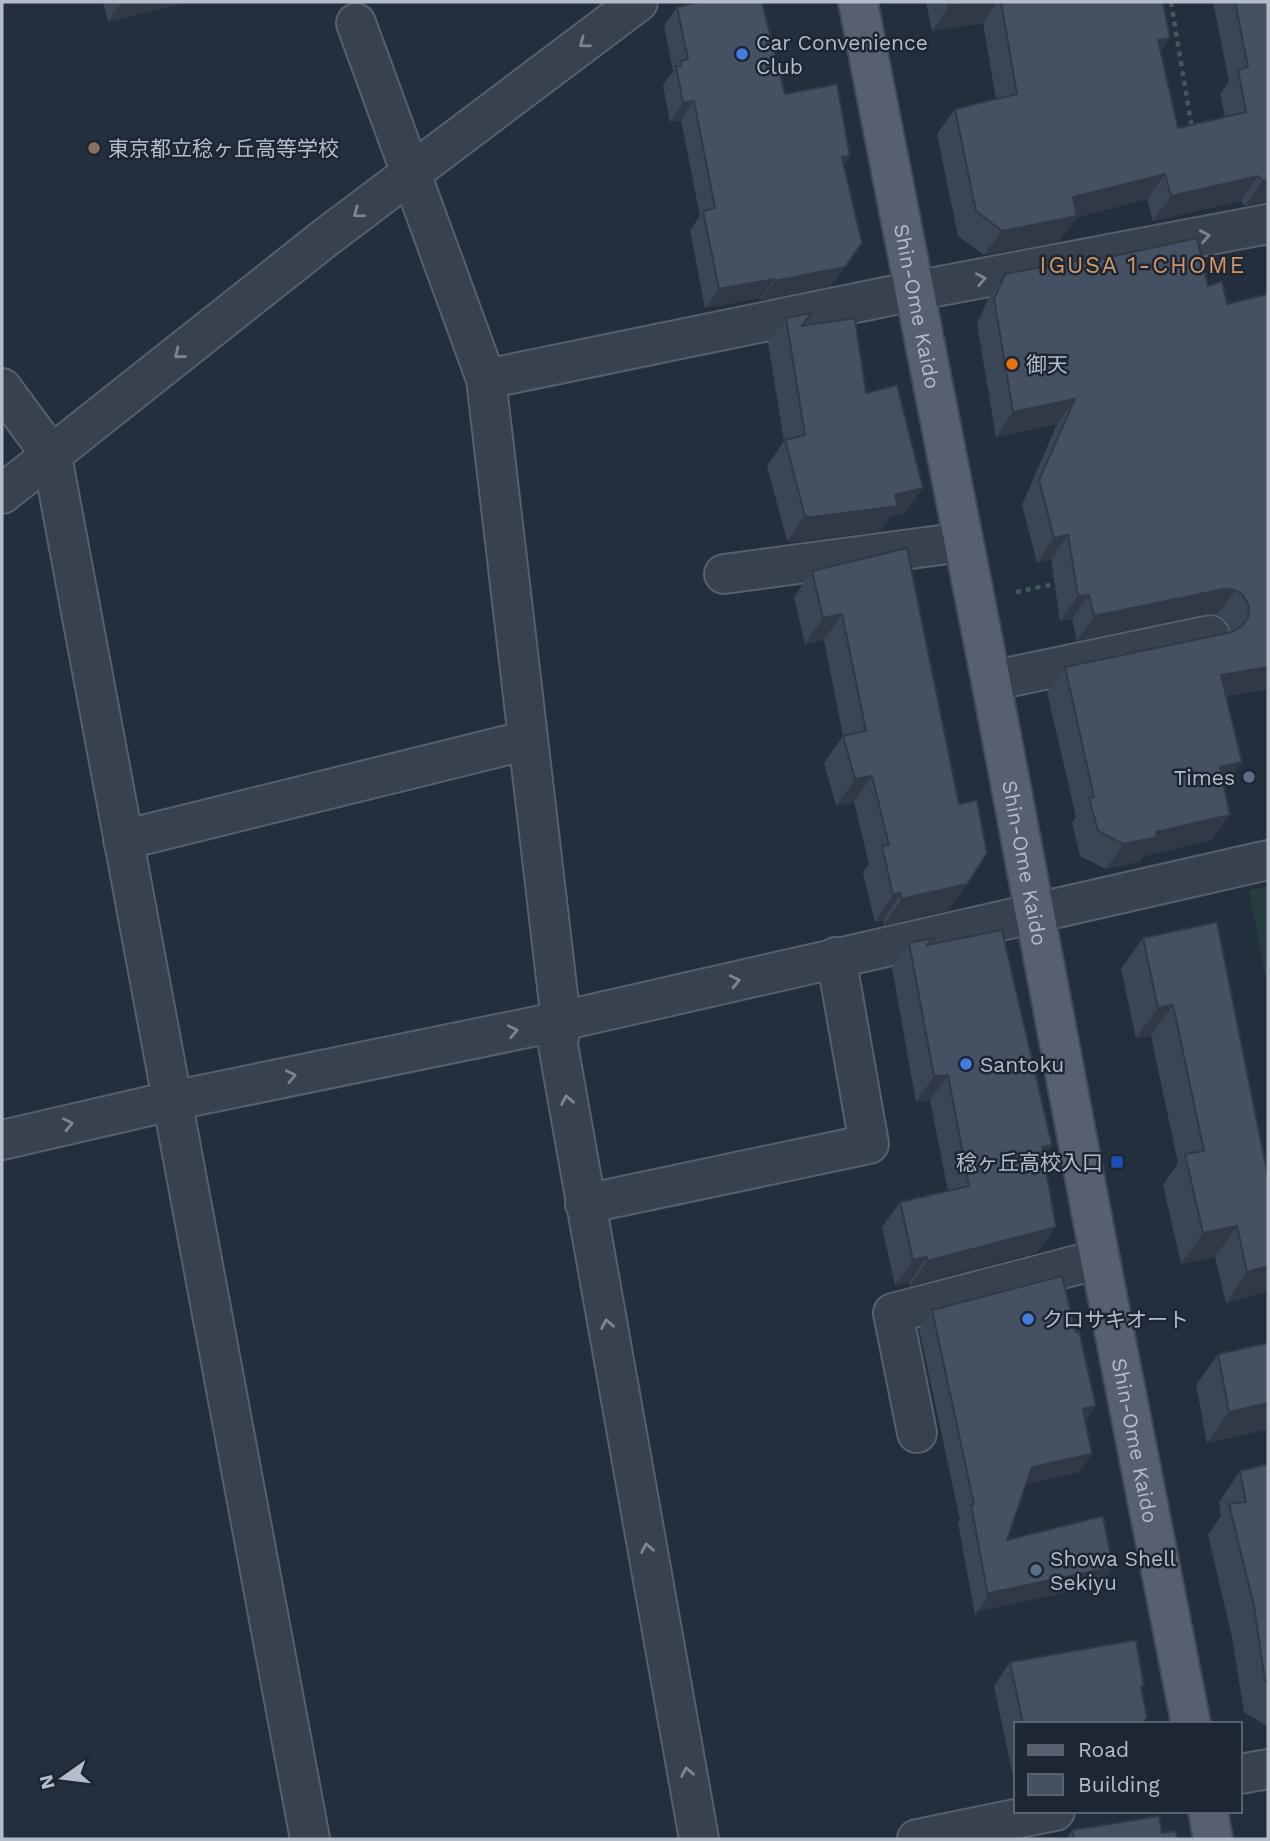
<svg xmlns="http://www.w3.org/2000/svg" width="1270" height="1841" font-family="'Work Sans','Noto Sans JP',sans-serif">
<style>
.green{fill:#263c3f}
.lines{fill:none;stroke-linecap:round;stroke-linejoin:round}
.minor-casing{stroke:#565f6c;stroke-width:42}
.major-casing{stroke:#414a57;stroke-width:42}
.path{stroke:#44595c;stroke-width:4.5;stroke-dasharray:5 5;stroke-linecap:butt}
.minor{stroke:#38414e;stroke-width:38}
.major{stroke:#56606e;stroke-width:38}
.wall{fill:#3b4654}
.shaded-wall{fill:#303945}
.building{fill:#455162;stroke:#303945;stroke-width:2}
.oneway{stroke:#7c8592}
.shop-dot{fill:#3f7fe0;stroke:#1d2633;stroke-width:2.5}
.education-dot{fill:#8d6e63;stroke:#1d2633;stroke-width:2.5}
.food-dot{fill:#e8710a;stroke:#1d2633;stroke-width:2.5}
.service-dot{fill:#5c6f8a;stroke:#1d2633;stroke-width:2.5}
.transit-dot{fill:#1a4fb4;stroke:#1d2633;stroke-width:2.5}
.labels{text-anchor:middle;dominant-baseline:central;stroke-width:5;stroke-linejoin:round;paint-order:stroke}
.poi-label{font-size:21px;fill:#b4bcc9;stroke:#1d2633;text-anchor:start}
.street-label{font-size:21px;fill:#b4bcc9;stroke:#1d2633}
.neighbourhood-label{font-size:23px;letter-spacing:2px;fill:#d59563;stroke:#1d2633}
</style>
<rect width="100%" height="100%" fill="#242f3e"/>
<!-- green -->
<path class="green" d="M 1268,887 L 1268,990 L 1249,890 Z"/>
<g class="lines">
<defs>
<g id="minor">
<path d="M 356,23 L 486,379 L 561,1021 L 558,1045 L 699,1839"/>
<path d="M 486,379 L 914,291 L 1268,224"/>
<path d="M 2,388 L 52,456 L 310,1839"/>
<path d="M 2,494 L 325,238 L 638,2"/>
<path d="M 724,574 L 963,542"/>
<path d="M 991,681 L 1210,635"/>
<path d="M 123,840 L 528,740"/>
<path d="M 2,1140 L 171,1101 L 561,1021 L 1268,860"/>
<path d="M 585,1204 L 869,1144 L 836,957"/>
<path d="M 917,1433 L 893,1313 L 1100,1259"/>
<path d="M 1240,1774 L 1268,1769"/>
<path d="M 917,1839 L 1055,1811"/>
</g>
<g id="major">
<path id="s1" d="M 858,2 L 991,681 L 1100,1259 L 1191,1724"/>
<path d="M 1208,1811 L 1213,1839"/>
</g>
</defs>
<!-- minor casing -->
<use href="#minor" class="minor-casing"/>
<!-- major casing -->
<use href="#major" class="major-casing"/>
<!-- path -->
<g class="path">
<path d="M 1171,2 L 1192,129"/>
<path d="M 1016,592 L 1059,583"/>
</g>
<!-- minor -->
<use href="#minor" class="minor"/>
<!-- major -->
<use href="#major" class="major"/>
</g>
<!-- wall -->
<g class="wall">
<path d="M 103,2 L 187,2 L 108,22 Z"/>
<path d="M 926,2 L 1163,2 L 1161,51 L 1178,128 L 1225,117 L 1220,94 L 1229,82 L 1213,2 L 1268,2 L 1268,203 L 1264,203 L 1245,206 L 1241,201 L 1153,221 L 1147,199 L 1077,217 L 1059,241 L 984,255 L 958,236 L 937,134 L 955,109 L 996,99 L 983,23 L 932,31 Z"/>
<path d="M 677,7 L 785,94 L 850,156 L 844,165 L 832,286 L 761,300 L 761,298 L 705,308 L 690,230 L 700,216 L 681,120 L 670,122 L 663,85 L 673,71 L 664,26 Z"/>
<path d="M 1086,262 L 1208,286 L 1227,304 L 1268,689 L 1226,696 L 1224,787 L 1212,840 L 1144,856 L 1140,862 L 1106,869 L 1080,856 L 1072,823 L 1076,817 L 1047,692 L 1065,667 L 1231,631 L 1226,620 L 1217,615 L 1206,614 L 1077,641 L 1072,619 L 1060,621 L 1051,559 L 1037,563 L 1022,505 L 1057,424 L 996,437 L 977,324 L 988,299 L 1005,274 Z"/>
<path d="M 786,318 L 802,326 L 866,393 L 923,488 L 905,513 L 890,517 L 880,531 L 795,542 L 787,541 L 767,466 L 784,441 L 768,343 Z"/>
<path d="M 907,548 L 949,910 L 884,925 L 883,920 L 875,922 L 863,873 L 869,864 L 854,802 L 836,806 L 824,763 L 843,736 L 824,640 L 805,644 L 794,597 L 812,571 Z"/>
<path d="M 1217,922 L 1268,1291 L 1226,1303 L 1215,1257 L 1181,1264 L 1163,1185 L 1178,1163 L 1151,1036 L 1136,1038 L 1121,969 L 1143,938 Z"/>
<path d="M 909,943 L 927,945 L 1044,1157 L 1038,1252 L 910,1286 L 909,1283 L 895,1285 L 882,1227 L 900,1202 L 948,1191 L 930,1100 L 916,1102 L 892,968 Z"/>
<path d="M 932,1310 L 1085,1421 L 1092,1454 L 1079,1472 L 1026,1484 L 1007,1540 L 1113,1567 L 1100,1585 L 978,1611 L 975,1615 L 958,1523 L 960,1520 L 919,1329 Z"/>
<path d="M 1218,1354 L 1268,1429 L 1207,1443 L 1196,1385 Z"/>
<path d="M 1268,1464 L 1268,1727 L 1244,1712 L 1232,1637 L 1208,1535 L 1221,1516 L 1219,1502 L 1240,1471 Z"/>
<path d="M 1010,1662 L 1144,1686 L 1141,1690 L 1143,1724 L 1016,1724 L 1016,1786 L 1015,1786 L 994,1686 Z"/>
<path d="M 1072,1830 L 1162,1833 L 1177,1839 L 1066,1839 Z"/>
</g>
<!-- shaded-wall -->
<g class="shaded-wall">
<path d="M 122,2 L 187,2 L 108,22 Z"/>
<path d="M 976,2 L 997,2 L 983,23 L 932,31 L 949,6 Z"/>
<path d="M 1170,38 L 1153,63 L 1158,40 Z"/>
<path d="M 694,101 L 681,120 L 670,122 L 683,103 Z"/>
<path d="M 850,156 L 837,175 L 842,157 Z"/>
<path d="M 1165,174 L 1147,199 L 1077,217 L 1059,241 L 984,255 L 1002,231 L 1073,197 Z"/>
<path d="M 1258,176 L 1241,201 L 1153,221 L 1171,196 Z"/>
<path d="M 1268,180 L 1268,203 L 1264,203 L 1245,206 L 1262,181 Z"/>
<path d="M 862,243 L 832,286 L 761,300 L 775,281 Z"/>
<path d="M 774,279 L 761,298 L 705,308 L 719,289 Z"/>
<path d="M 1075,399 L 1057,424 L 996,437 L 1013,412 Z"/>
<path d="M 923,488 L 905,513 L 890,517 L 880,531 L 795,542 L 787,541 L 805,516 Z"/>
<path d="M 1068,535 L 1051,559 L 1037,563 L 1054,538 Z"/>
<path d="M 1224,589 L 1235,590 L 1217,615 L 1206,614 L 1077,641 L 1094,616 Z"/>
<path d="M 1089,595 L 1072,619 L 1060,621 L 1078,596 Z"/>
<path d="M 842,614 L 824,640 L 805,644 L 823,618 Z"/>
<path d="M 1268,667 L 1268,689 L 1204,700 L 1221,675 Z"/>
<path d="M 1242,762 L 1224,787 L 1220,767 Z"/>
<path d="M 872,776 L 854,802 L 836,806 L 855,779 Z"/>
<path d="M 1230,815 L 1212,840 L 1144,856 L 1140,862 L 1106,869 L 1123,844 L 1156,832 Z"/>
<path d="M 967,884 L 949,910 L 884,925 L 902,899 Z"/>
<path d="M 901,893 L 883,920 L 875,922 L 893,895 Z"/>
<path d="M 1173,1005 L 1151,1036 L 1136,1038 L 1158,1008 Z"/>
<path d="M 948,1075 L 930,1100 L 916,1102 L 934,1076 Z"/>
<path d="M 1052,1145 L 1034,1171 L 1042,1147 Z"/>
<path d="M 1237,1226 L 1215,1257 L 1181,1264 L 1203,1233 Z"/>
<path d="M 1056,1227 L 1038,1252 L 910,1286 L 927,1261 Z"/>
<path d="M 927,1257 L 909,1283 L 895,1285 L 913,1260 Z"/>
<path d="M 1268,1266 L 1268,1291 L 1226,1303 L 1247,1272 Z"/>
<path d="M 1268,1403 L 1268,1429 L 1207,1443 L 1229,1412 Z"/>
<path d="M 1096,1406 L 1083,1425 L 1083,1409 Z"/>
<path d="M 1092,1454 L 1079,1472 L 1019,1486 L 1032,1467 Z"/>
<path d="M 1113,1567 L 1100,1585 L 978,1611 L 988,1596 L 989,1593 Z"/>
</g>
<!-- building -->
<g class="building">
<path d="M 699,2 L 762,2 L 785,94 L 837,84 L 850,156 L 842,157 L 862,243 L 845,267 L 775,281 L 774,279 L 719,289 L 703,211 L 715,208 L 694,101 L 683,103 L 676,66 L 681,66 L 680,61 L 688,59 L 677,7 Z"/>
<path d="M 948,2 L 976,2 L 949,6 Z"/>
<path d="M 1001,2 L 1163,2 L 1170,38 L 1158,40 L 1178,128 L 1246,112 L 1238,70 L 1248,67 L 1235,2 L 1268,2 L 1268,180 L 1262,181 L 1258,176 L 1171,196 L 1165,174 L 1073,197 L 1077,216 L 1002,231 L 976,211 L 955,109 L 1017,94 Z"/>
<path d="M 1197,238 L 1208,286 L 1222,281 L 1227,304 L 1268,294 L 1268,667 L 1221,675 L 1242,762 L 1220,767 L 1230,815 L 1156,832 L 1157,837 L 1123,844 L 1098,831 L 1089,798 L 1094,797 L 1065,667 L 1232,632 L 1242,626 L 1248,618 L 1249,606 L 1243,595 L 1235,590 L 1224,589 L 1094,616 L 1089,595 L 1078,596 L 1068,535 L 1054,538 L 1039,480 L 1075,399 L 1013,412 L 994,299 L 1005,274 L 1085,259 L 1086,262 Z"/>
<path d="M 811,313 L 802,326 L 855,318 L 866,393 L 897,385 L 923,488 L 895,495 L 898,506 L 813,517 L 805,516 L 785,440 L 805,435 L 786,318 Z"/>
<path d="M 907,548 L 959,804 L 977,800 L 987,853 L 967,884 L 902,899 L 901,893 L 893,895 L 882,846 L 889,845 L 872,776 L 855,779 L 843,736 L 866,731 L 842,614 L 823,618 L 812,571 Z"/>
<path d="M 1217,922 L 1268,1177 L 1268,1266 L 1247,1272 L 1237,1226 L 1203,1233 L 1185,1154 L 1204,1151 L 1173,1005 L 1158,1008 L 1143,938 Z"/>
<path d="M 1002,930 L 1052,1145 L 1042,1147 L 1056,1227 L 927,1261 L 927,1257 L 913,1260 L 900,1202 L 969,1186 L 948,1075 L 934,1076 L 909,943 L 932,938 L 927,945 Z"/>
<path d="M 1062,1276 L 1076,1332 L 1079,1331 L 1096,1406 L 1083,1409 L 1092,1454 L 1032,1467 L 1007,1540 L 1103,1516 L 1113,1567 L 989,1593 L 988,1596 L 971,1505 L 974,1504 L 932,1310 Z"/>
<path d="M 1268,1343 L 1268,1403 L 1229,1412 L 1218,1354 Z"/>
<path d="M 1268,1464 L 1268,1682 L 1265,1681 L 1254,1606 L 1229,1504 L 1246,1502 L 1240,1471 Z"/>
<path d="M 1136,1640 L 1144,1686 L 1141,1687 L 1147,1717 L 1143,1724 L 1023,1724 L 1010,1662 Z"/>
<path d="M 1159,1816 L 1162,1833 L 1176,1831 L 1177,1839 L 1074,1839 L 1072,1830 Z"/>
</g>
<!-- one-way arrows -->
<defs><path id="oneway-chevron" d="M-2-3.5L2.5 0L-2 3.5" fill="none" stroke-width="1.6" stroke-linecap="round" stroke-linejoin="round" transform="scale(1.75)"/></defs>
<g class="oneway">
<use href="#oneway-chevron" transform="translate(584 43) rotate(143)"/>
<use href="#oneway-chevron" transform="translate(358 213) rotate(143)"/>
<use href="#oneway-chevron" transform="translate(1205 236) rotate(-11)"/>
<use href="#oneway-chevron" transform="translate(981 279) rotate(-11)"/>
<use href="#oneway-chevron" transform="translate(179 354) rotate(141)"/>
<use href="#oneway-chevron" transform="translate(735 981) rotate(-13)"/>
<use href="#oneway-chevron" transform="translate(513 1031) rotate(-12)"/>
<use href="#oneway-chevron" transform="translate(291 1076) rotate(-12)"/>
<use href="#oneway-chevron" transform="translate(567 1100) rotate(-100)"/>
<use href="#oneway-chevron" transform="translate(68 1124) rotate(-13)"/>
<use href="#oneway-chevron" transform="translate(607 1324) rotate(-100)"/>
<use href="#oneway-chevron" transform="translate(647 1548) rotate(-100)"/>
<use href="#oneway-chevron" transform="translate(687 1772) rotate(-100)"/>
</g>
<!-- markers -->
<g class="shop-dot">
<circle cx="742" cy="54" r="7"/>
<circle cx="966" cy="1064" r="7"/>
<circle cx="1028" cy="1319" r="7"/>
</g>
<circle class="education-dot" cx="94" cy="148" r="7"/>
<circle class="food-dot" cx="1012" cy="364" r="7"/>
<g class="service-dot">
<circle cx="1249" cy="777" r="7"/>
<circle cx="1036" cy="1570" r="7"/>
</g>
<rect class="transit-dot" x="1110" y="1155" width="14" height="14" rx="3.5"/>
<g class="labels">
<!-- poi labels -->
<g class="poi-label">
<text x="756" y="42">Car Convenience<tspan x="756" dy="24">Club</tspan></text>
<text x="108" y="148">東京都立稔ヶ丘高等学校</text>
<text x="1026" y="364">御天</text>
<text x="1235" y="777" text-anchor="end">Times</text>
<text x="980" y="1064">Santoku</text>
<text x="1103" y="1162" text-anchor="end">稔ヶ丘高校入口</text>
<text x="1042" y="1319">クロサキオート</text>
<text x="1050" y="1558">Showa Shell<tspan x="1050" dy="24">Sekiyu</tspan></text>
</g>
<!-- street labels -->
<g class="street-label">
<text stroke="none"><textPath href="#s1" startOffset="310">Shin-Ome Kaido</textPath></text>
<text stroke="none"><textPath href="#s1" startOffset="877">Shin-Ome Kaido</textPath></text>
<text stroke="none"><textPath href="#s1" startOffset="1465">Shin-Ome Kaido</textPath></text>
</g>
<!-- neighbourhood labels -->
<g class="neighbourhood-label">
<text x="1143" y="265">IGUSA 1-CHOME</text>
</g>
</g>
<!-- border -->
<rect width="1270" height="1841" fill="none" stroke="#b4bcc9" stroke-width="7"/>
<!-- legend -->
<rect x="1014" y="1722" width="228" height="91" fill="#1d2633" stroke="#59626f" stroke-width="2"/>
<rect x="1028" y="1745" width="35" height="10" fill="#56606e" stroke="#59626f" stroke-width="2"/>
<text x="1078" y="1757" font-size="21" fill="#b4bcc9">Road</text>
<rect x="1028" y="1774" width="35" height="21" fill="#455162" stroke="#59626f" stroke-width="2"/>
<text x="1078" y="1792" font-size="21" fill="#b4bcc9">Building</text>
<!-- north arrow -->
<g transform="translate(63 1778) rotate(256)" stroke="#1d2633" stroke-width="5" paint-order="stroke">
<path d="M0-5L12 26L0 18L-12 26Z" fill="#b4bcc9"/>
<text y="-10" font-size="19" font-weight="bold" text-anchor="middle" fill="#b4bcc9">N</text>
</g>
</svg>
